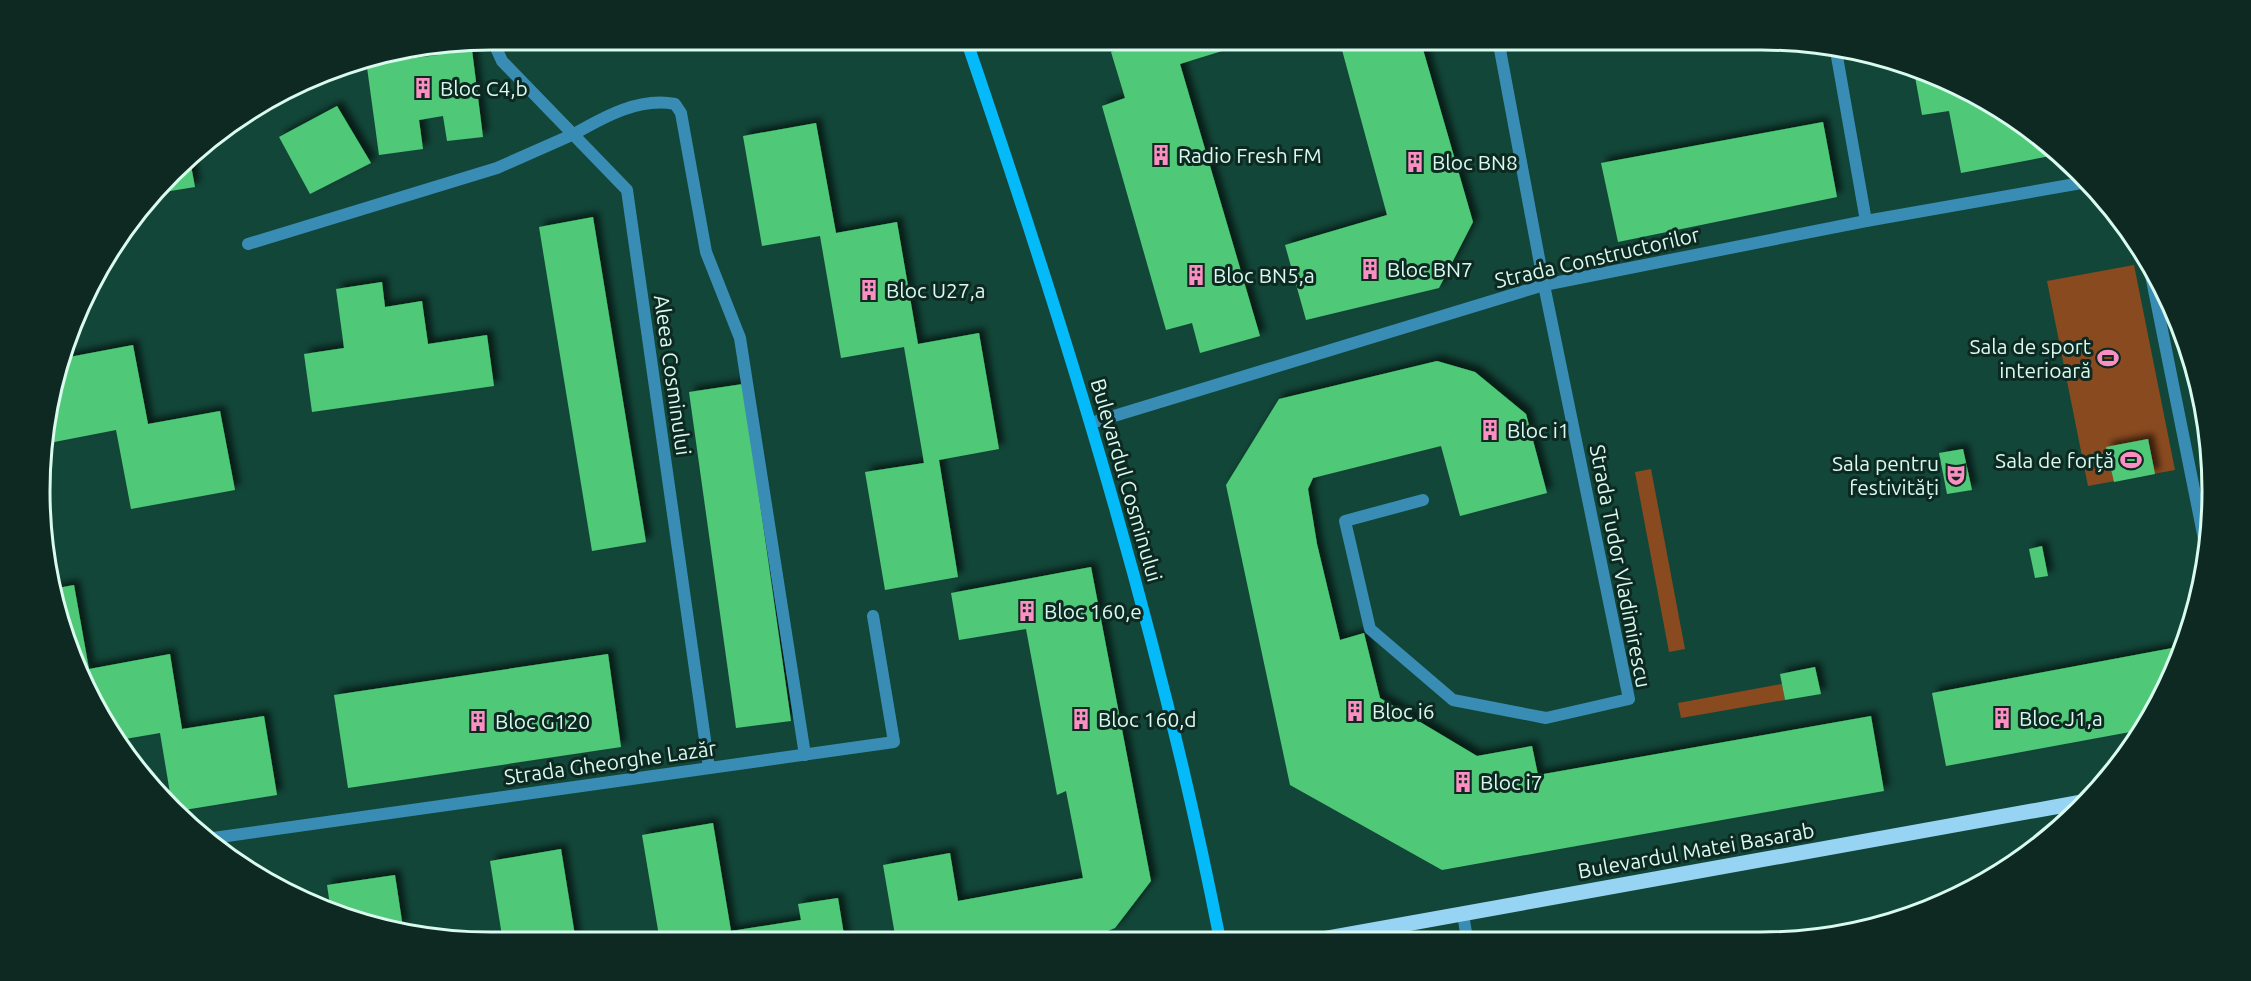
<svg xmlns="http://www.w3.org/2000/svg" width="2251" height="981" font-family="Ubuntu,sans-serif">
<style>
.green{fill:#894a1f}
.building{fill:#4fc977;filter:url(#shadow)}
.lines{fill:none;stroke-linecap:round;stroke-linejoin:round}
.lane{stroke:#398db4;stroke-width:12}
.street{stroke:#398db4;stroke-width:12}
.secondary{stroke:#04baf8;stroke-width:12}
.primary{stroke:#97d3f2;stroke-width:15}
.labels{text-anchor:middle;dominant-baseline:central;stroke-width:6;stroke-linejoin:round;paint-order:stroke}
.poi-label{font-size:21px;fill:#d9faee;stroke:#0d2921;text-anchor:start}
.street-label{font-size:21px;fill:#d9faee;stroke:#0d2921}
.rim{fill:none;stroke:#d9faee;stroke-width:3}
</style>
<defs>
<filter id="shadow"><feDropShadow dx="5.5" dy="-5.5" stdDeviation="3" flood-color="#0009"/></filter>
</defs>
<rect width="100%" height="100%" fill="#124638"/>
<!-- green -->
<g class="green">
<path d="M 2134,265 L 2175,470 L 2088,486 L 2047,281 Z"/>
<path d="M 1651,469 L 1685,649 L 1669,652 L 1635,472 Z"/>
<path d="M 1782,684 L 1785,700 L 1681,718 L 1678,703 Z"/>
</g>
<!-- building -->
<g class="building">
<path d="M 1125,39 L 1261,39 L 1180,64 L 1260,336 L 1200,353 L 1192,323 L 1166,330 L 1102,106 L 1125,98 L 1111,52 L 1128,46 Z"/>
<path d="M 1339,39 L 1420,39 L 1473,222 L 1439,288 L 1306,320 L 1285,245 L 1387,215 Z"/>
<path d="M 471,42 L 483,137 L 447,141 L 443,116 L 419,120 L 423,149 L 379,155 L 366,60 L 407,53 L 408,59 L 438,55 L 437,48 Z"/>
<path d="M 1913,66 L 1987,100 L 2061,154 L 1961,173 L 1949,111 L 1922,115 Z"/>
<path d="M 337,106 L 371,163 L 310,194 L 279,137 Z"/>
<path d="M 1823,122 L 1837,197 L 1618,242 L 1601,163 Z"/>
<path d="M 816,123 L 836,233 L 897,222 L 918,344 L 979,333 L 999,449 L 939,460 L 958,577 L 885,590 L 865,472 L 924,463 L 904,347 L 841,358 L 820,236 L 762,246 L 743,136 Z"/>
<path d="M 189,155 L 195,187 L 158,193 Z"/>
<path d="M 593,217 L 646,542 L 592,551 L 539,227 Z"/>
<path d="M 382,282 L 385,307 L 422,301 L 428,344 L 487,335 L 494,386 L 312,412 L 304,354 L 344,348 L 336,289 Z"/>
<path d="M 133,345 L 148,424 L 220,411 L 235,490 L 131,509 L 116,430 L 44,444 L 48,403 L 64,358 Z"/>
<path d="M 1437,361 L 1475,372 L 1526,414 L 1547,493 L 1460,516 L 1441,446 L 1313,478 L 1308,489 L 1317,544 L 1340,640 L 1364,633 L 1380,698 L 1477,756 L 1532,746 L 1538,775 L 1871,716 L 1884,791 L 1442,870 L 1290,785 L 1226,485 L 1279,399 Z"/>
<path d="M 743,384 L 791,721 L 736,728 L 689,392 Z"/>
<path d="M 2148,439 L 2155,474 L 2114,482 L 2106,447 Z"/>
<path d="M 1963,449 L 1972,490 L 1947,494 L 1939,453 Z"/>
<path d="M 2042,546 L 2048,576 L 2035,578 L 2029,549 Z"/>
<path d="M 1091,567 L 1151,881 L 1115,928 L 1098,935 L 1062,940 L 896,941 L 883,865 L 950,853 L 958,901 L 1083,878 L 1066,791 L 1057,795 L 1026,629 L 959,640 L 951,593 Z"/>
<path d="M 74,585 L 89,669 L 170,654 L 182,729 L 264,716 L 277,795 L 178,811 L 172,805 L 160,733 L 119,740 L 99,716 L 52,589 Z"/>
<path d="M 2183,646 L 2141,730 L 1946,766 L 1932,693 Z"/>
<path d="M 608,654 L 621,747 L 348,788 L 334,695 Z"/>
<path d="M 1815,667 L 1821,694 L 1785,700 L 1780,674 Z"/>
<path d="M 713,823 L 731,931 L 801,920 L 798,904 L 838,898 L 845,941 L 660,942 L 642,835 Z"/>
<path d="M 561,849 L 576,942 L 503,942 L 490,861 Z"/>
<path d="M 395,875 L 403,928 L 345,918 L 331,912 L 327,885 Z"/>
</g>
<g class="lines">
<!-- lane -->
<g class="lane">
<path d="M 248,244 L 497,168 L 574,134"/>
<path d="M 1463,914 L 1467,939"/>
</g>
<!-- street -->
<g class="street">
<path d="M 492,39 L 502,61 L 627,190 L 709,768"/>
<path d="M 1836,51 L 1866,221"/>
<path d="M 574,134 C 604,117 639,97 675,104 L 681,113 L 706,252 L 740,338 L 805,755"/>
<path d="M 2149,265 L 2207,554"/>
<path d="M 1091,423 L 1544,285 L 1866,221 L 2087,182"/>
<path d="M 1423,500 L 1345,521 L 1370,629 L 1453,700 L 1546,718 L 1629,699 L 1544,285 L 1498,39"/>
<path d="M 206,839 L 894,742 L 873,616"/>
</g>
<!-- secondary -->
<path class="secondary" d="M 966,39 C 1067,334 1160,633 1220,940"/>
<!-- primary -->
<path class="primary" d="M 1317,940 L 2082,802"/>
</g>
<!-- icons -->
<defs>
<symbol id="building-bare" viewBox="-9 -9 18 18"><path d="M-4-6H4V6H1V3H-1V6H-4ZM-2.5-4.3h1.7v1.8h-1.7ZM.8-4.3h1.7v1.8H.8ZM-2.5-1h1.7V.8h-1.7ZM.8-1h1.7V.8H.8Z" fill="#fc8fc2" stroke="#0d2921" stroke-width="2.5" paint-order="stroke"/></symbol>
<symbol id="stadium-bare" viewBox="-9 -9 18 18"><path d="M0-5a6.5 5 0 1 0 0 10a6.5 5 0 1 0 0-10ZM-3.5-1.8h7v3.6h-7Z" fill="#fc8fc2" stroke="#0d2921" stroke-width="2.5" paint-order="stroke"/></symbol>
<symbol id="theatre-bare" viewBox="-9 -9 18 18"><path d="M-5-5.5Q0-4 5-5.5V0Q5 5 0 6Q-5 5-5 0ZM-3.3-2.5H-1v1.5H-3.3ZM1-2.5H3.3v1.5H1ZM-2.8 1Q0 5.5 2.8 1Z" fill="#fc8fc2" stroke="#0d2921" stroke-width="2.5" paint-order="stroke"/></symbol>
</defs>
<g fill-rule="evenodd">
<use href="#building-bare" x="408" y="73" width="30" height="30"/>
<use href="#building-bare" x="1146" y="140" width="30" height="30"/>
<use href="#building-bare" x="1400" y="147" width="30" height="30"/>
<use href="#building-bare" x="1355" y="254" width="30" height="30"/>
<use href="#building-bare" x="1181" y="260" width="30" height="30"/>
<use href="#building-bare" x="854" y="275" width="30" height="30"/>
<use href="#stadium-bare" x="2093" y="343" width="30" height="30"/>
<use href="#building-bare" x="1475" y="415" width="30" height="30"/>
<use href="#stadium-bare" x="2116" y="445" width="30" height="30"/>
<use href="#theatre-bare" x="1941" y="460" width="30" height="30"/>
<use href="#building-bare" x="1012" y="596" width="30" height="30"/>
<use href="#building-bare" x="1340" y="696" width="30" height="30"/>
<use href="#building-bare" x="1987" y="703" width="30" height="30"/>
<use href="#building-bare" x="1066" y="704" width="30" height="30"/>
<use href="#building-bare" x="463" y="706" width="30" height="30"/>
<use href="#building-bare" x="1448" y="767" width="30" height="30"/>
</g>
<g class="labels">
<!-- poi labels -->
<g class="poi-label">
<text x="440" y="88">Bloc C4,b</text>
<text x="1178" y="155">Radio Fresh FM</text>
<text x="1432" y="162">Bloc BN8</text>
<text x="1387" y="269">Bloc BN7</text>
<text x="1213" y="275">Bloc BN5,a</text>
<text x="886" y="290">Bloc U27,a</text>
<text x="2091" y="346" text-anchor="end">Sala de sport<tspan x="2091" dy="24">interioară</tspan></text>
<text x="1507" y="430">Bloc i1</text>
<text x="2114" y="460" text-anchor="end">Sala de forță</text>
<text x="1939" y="463" text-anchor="end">Sala pentru<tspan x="1939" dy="24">festivități</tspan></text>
<text x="1044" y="611">Bloc 160,e</text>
<text x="1372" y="711">Bloc i6</text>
<text x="2019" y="718">Bloc J1,a</text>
<text x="1098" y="719">Bloc 160,d</text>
<text x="495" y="721">Bloc G120</text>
<text x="1480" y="782">Bloc i7</text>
</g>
<!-- street labels -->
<g class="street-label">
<text transform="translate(1597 257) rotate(-13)">Strada Constructorilor</text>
<text transform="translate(673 375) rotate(82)">Aleea Cosminului</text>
<text transform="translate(1127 480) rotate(74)">Bulevardul Cosminului</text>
<text transform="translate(1621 566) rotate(79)">Strada Tudor Vladimirescu</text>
<text transform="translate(610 762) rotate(-8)">Strada Gheorghe Lazăr</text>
<text transform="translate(1696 850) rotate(-10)">Bulevardul Matei Basarab</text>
</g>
</g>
<!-- crop -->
<path d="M0 0H2251V981H0ZM491 50H1761A441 441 0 0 1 2202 491V491A441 441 0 0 1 1761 932H491A441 441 0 0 1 50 491V491A441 441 0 0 1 491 50Z" fill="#0d2921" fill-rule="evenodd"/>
<path class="rim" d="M491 50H1761A441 441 0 0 1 2202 491V491A441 441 0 0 1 1761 932H491A441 441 0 0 1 50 491V491A441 441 0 0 1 491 50Z"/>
</svg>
